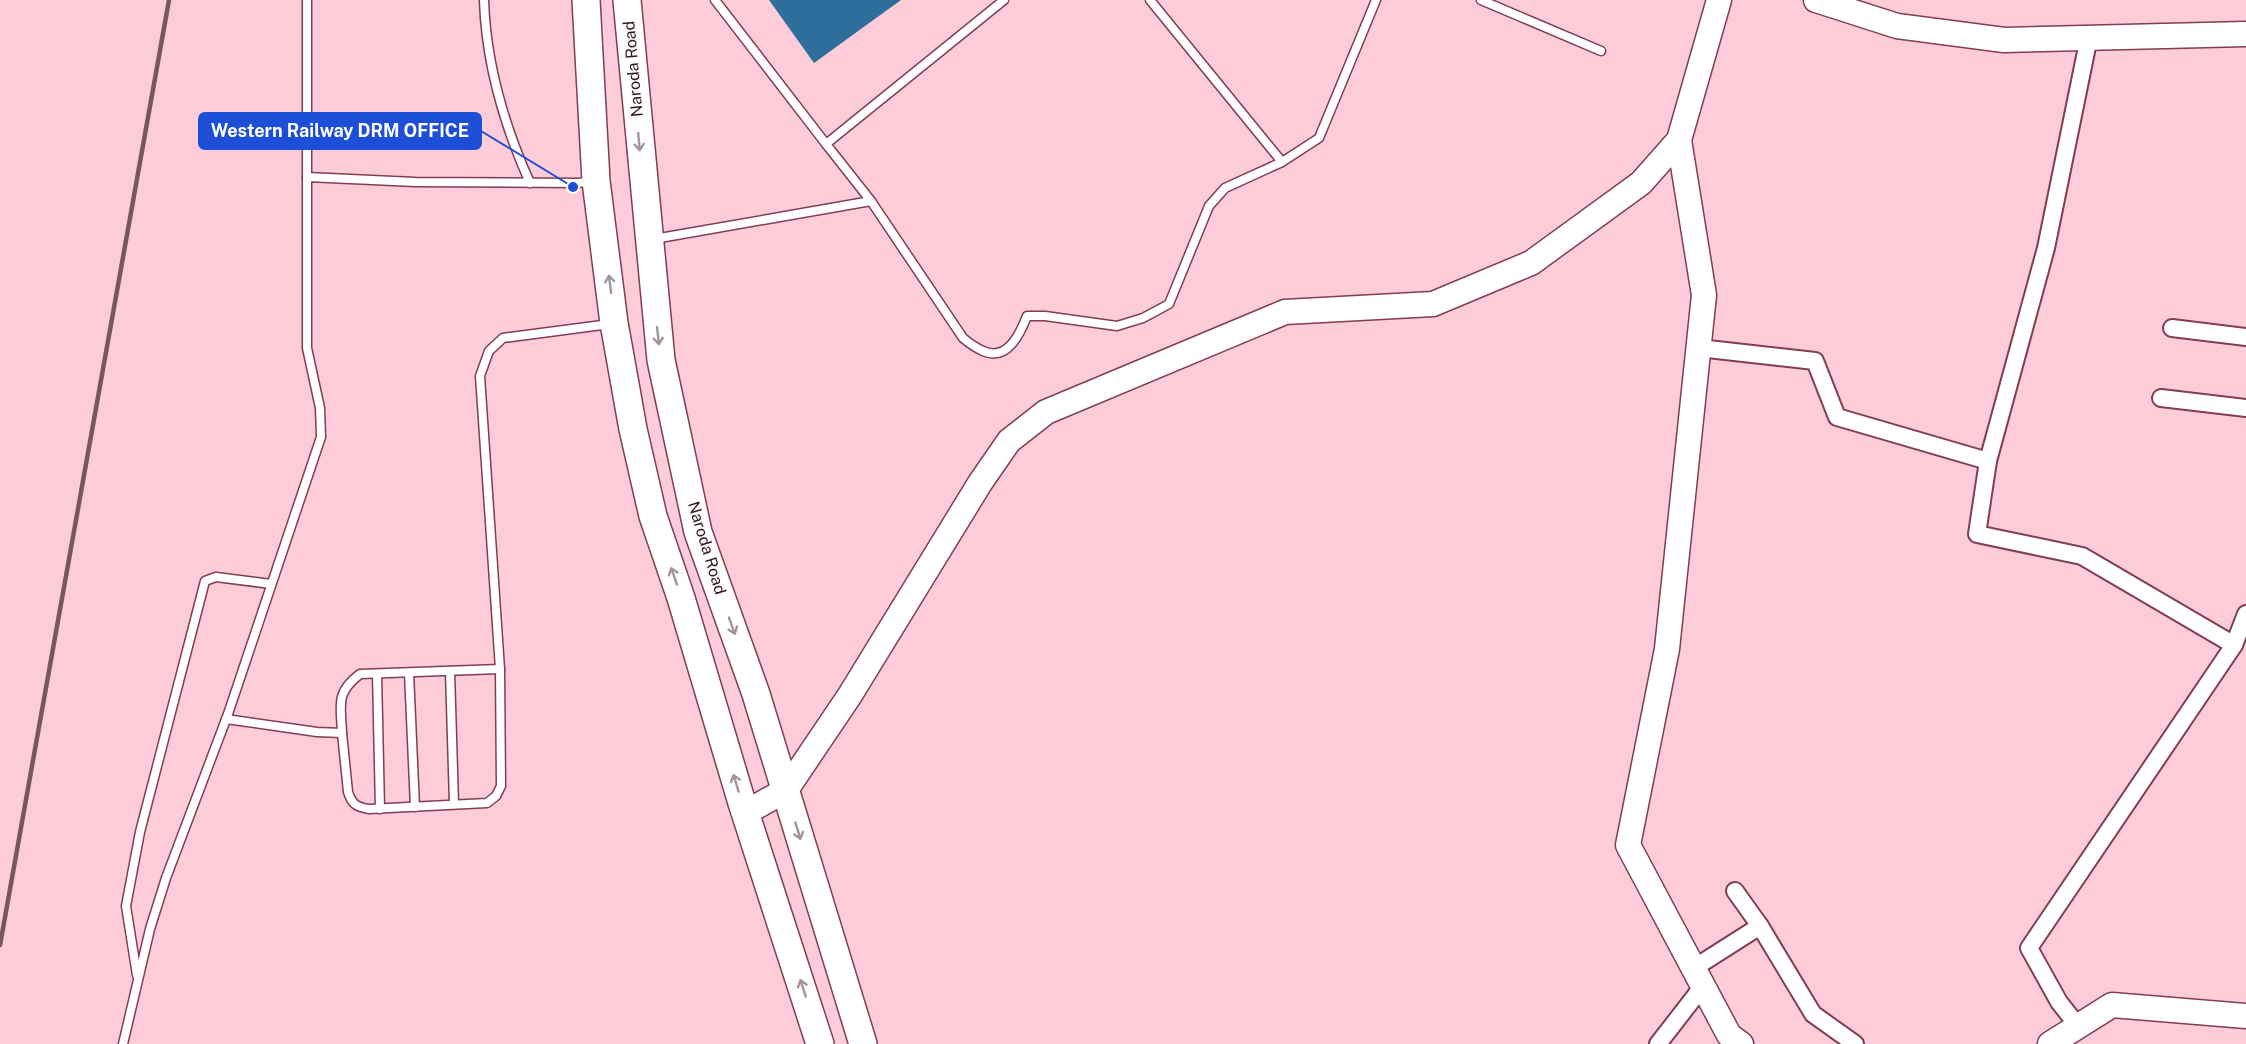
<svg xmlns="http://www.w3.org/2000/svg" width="2246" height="1044" font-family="'Public Sans',sans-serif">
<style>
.building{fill:#2d6f9a}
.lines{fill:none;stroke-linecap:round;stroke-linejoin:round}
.lane-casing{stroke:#803d53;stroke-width:11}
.street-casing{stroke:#803d53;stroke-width:20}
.secondary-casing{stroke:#803d53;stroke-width:27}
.primary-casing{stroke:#803d53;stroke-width:30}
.lane{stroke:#fff;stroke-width:8}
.street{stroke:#fff;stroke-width:16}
.secondary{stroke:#fff;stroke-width:24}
.primary{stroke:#fff;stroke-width:27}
.rail{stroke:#795560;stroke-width:4.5}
.oneway{stroke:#a29599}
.labels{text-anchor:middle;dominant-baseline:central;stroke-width:5;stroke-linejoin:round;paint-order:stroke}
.street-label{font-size:16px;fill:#30141d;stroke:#fcfcfc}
.leader{fill:none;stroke:#1d4ed8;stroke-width:2}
.callout-dot{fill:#1d4ed8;stroke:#fcfcfc;stroke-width:2}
.callout{fill:#1d4ed8;stroke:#1d4ed8;stroke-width:2}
.callout-label{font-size:18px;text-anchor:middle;font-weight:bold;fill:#fff}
</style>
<rect width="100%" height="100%" fill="#fdccd9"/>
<!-- building -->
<path class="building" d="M 769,0 L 901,0 L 814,63 Z"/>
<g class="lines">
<defs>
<g id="lane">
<path d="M 307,0 L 307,177"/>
<path d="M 484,0 C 486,64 504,125 530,183"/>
<path d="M 715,0 L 826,144"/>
<path d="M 1150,0 L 1282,162"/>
<path d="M 1481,0 L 1601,51"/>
<path d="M 871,201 L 826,144 L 1004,0"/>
<path d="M 654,239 L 871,201 L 963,338 C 969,343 976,348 983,351 C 1007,362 1020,334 1027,316 L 1045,316 L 1117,326 L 1143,318 L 1169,304 L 1209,206 L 1225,188 L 1282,162 L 1319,138 L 1376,0"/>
<path d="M 450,671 L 454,804"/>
<path d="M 409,673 L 415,807"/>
<path d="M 377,674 L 380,809"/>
<path d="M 226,719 L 317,732 L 342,733 C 341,705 335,693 360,674 L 500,669"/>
<path d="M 342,733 L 348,792 C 352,804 356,807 369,809 L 487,803 L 496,796 L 501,786 L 500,669 L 480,376 L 489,351 L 503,338 L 610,324"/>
<path d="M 137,975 L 126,906 L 140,832 L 205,581 L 216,577 L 271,584"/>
<path d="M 123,1044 L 150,929 L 166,878 L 228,714 L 321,437 L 320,408 L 307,348 L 307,177 L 415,182 L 578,183 L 593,181"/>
</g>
<g id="street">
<path d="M 2089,37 L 2046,248 L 1988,461 L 1977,534 L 2082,556 L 2234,645 L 2246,614"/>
<path d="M 2172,328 L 2246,337"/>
<path d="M 1699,348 L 1815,361 L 1837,417 L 1988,461"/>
<path d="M 2161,398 L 2246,408"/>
<path d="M 1735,891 L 1760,926 L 1813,1014 L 1855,1044"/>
<path d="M 1694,968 L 1760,926"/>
<path d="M 2078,1026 L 2059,1002 L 2029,948 L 2234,645"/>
<path d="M 1658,1044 L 1703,986"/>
</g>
<g id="secondary">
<path d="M 1816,0 L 1897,26 L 2004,40 L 2246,34"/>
<path d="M 1679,140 L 1704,295 L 1667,649 L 1628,845 L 1729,1035 L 1741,1044"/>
<path d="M 745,813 L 786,790 L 850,695 L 980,483 L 1009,441 L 1046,412 L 1285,312 L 1433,304 L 1531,263 L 1641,183 L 1679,140 L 1719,0"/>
<path d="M 2050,1044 L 2112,1005 L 2246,1016"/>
</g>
<g id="primary">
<path d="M 586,0 L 596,181 L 614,323 L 633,429 L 653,516 L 681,598 L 742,803 L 820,1044"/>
<path d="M 627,0 L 661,360 L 698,532 L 756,694 L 863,1044"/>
</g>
</defs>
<!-- lane casing -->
<use href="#lane" class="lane-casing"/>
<!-- street casing -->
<use href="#street" class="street-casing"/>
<!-- secondary casing -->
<use href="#secondary" class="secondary-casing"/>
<!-- primary casing -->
<use href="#primary" class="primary-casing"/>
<!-- lane -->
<use href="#lane" class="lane"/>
<!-- street -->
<use href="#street" class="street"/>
<!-- secondary -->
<use href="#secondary" class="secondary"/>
<!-- primary -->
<use href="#primary" class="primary"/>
<!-- rail -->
<path class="rail" d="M 0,945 L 169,0"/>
</g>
<!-- one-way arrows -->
<defs><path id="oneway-shaft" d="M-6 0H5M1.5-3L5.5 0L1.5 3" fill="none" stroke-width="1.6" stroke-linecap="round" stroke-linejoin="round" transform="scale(1.5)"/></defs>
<g class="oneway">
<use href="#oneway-shaft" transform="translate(639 142) rotate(85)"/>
<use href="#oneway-shaft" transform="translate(610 284) rotate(-97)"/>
<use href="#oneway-shaft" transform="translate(658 336) rotate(84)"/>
<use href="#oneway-shaft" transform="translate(674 576) rotate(-109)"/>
<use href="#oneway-shaft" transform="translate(732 626) rotate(70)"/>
<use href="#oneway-shaft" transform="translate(736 783) rotate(-107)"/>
<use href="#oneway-shaft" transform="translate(798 831) rotate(73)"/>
<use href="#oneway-shaft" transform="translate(803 988) rotate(-108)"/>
</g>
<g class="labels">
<!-- street labels -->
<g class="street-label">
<text transform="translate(633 69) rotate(-95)">Naroda Road</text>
<text transform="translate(707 548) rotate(73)">Naroda Road</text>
</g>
</g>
<!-- callouts -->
<path class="leader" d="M573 187L481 131"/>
<circle class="callout-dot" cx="573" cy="187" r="6"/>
<rect class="callout" x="199" y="113" width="282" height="36" rx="6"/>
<g class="callout-label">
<text x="340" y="137">Western Railway DRM OFFICE</text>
</g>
</svg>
